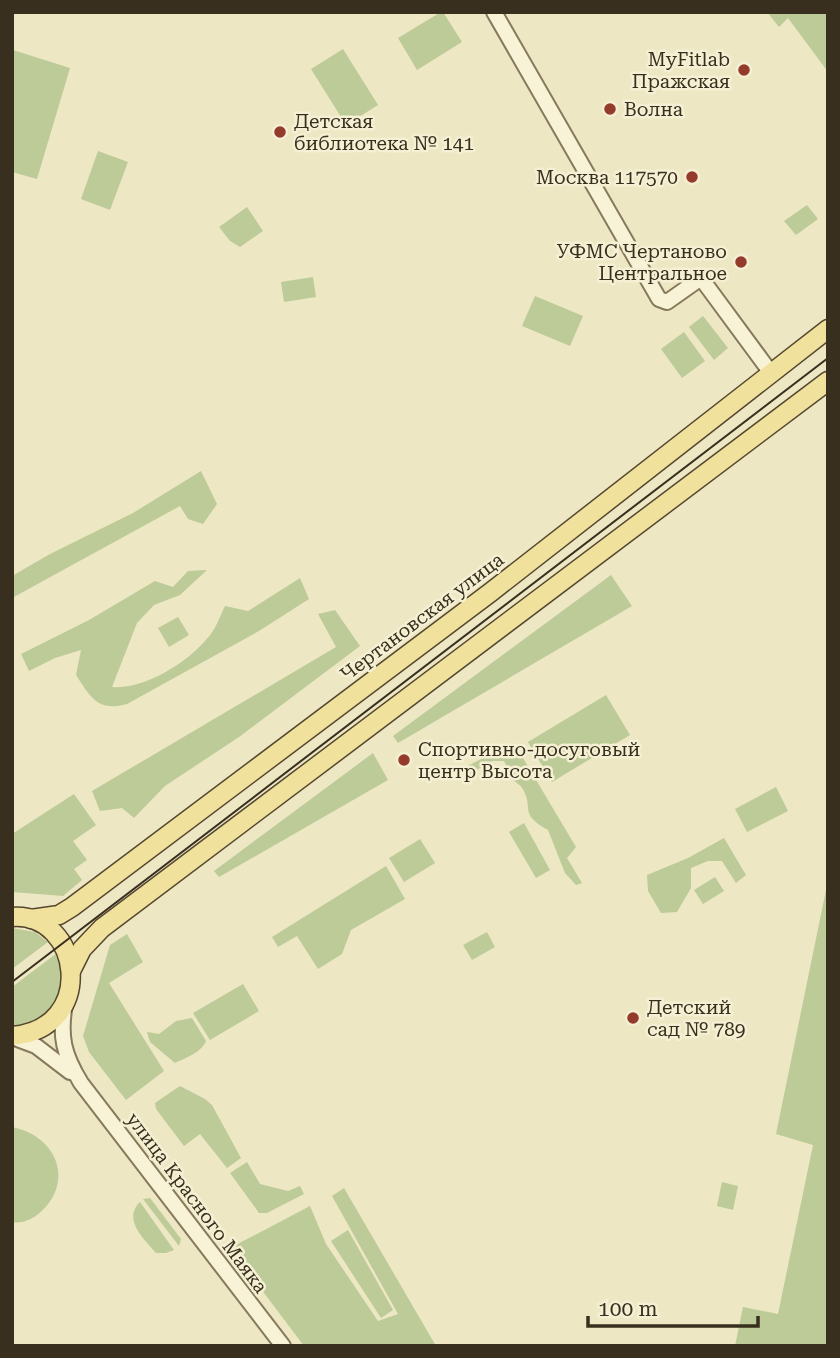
<svg xmlns="http://www.w3.org/2000/svg" width="840" height="1358" font-family="'Roboto Serif',serif">
<style>
.green{fill:#bdcb98}
.lines{fill:none;stroke-linecap:round;stroke-linejoin:round}
.minor-casing{stroke:#87795b;stroke-width:18}
.major-casing{stroke:#55472f;stroke-width:21}
.minor{stroke:#f8f3d7;stroke-width:14}
.major{stroke:#f0e29d;stroke-width:18}
.tram{stroke:#382f1e;stroke-width:2}
.poi-dot{fill:#953b2c;stroke:#f5f0d3;stroke-width:2.5}
.labels{text-anchor:middle;dominant-baseline:central;stroke-width:5;stroke-linejoin:round;paint-order:stroke}
.poi-label{font-size:19px;fill:#382f1e;stroke:#f5f0d3;text-anchor:start}
.street-label{font-size:19px;fill:#382f1e;stroke:#f5f0d3}
</style>
<rect width="100%" height="100%" fill="#ede7c4"/>
<!-- green -->
<g class="green">
<path d="M 441,12 L 443,12 L 462,42 L 417,70 L 398,38 Z"/>
<path d="M 767,12 L 828,12 L 828,72 L 788,18 L 779,27 Z"/>
<path d="M 343,49 L 378,105 L 346,125 L 311,69 Z"/>
<path d="M 13,50 L 70,68 L 37,179 L 12,172 Z"/>
<path d="M 98,151 L 128,162 L 110,210 L 81,199 Z"/>
<path d="M 807,205 L 818,219 L 796,235 L 784,221 Z"/>
<path d="M 247,207 L 263,231 L 240,247 L 230,241 L 219,227 Z"/>
<path d="M 313,277 L 316,297 L 284,302 L 281,282 Z"/>
<path d="M 535,296 L 583,316 L 570,346 L 522,326 Z"/>
<path d="M 703,316 L 728,348 L 714,360 L 689,327 Z"/>
<path d="M 684,332 L 705,361 L 682,378 L 661,349 Z"/>
<path d="M 201,471 L 217,504 L 203,524 L 188,519 L 180,506 L 12,598 L 12,576 L 50,554 L 133,513 Z"/>
<path d="M 207,570 L 180,595 L 154,605 L 137,623 L 112,687 C 146,690 194,659 213,631 C 218,623 221,614 225,606 L 248,611 L 300,578 L 309,599 L 259,631 L 127,704 C 98,712 91,698 76,675 L 81,650 L 55,658 L 29,671 L 21,654 L 89,620 L 155,581 L 173,587 L 188,571 Z"/>
<path d="M 611,575 L 632,606 L 398,743 L 393,736 Z"/>
<path d="M 335,610 L 360,646 L 239,737 L 165,786 L 134,818 L 122,808 L 100,811 L 92,791 L 336,647 L 318,614 Z"/>
<path d="M 178,617 L 189,635 L 169,647 L 158,628 Z"/>
<path d="M 606,695 L 630,735 L 552,782 L 528,742 Z"/>
<path d="M 502,748 L 507,753 L 517,748 L 576,847 L 567,858 L 582,883 L 576,885 L 565,873 L 548,830 C 517,813 535,808 522,788 C 518,782 510,779 504,774 L 508,769 L 504,761 L 492,761 L 468,775 L 464,768 Z"/>
<path d="M 373,753 L 388,780 L 219,877 L 214,871 Z"/>
<path d="M 776,787 L 788,811 L 747,832 L 735,809 Z"/>
<path d="M 74,794 L 96,825 L 73,841 L 87,860 L 74,869 L 82,880 L 63,896 L 12,892 L 12,834 Z"/>
<path d="M 524,823 L 550,870 L 536,878 L 509,832 Z"/>
<path d="M 724,838 L 746,875 L 736,883 L 722,861 L 708,861 L 691,868 L 691,888 L 677,912 L 661,913 L 648,891 L 647,875 L 688,858 Z"/>
<path d="M 420,839 L 435,863 L 404,882 L 389,858 Z"/>
<path d="M 386,866 L 405,899 L 351,930 L 342,954 L 318,969 L 297,936 L 278,947 L 272,937 Z"/>
<path d="M 715,877 L 724,891 L 703,904 L 694,890 Z"/>
<path d="M 828,880 L 828,1346 L 735,1346 L 743,1307 L 778,1314 L 813,1145 L 776,1134 Z"/>
<path d="M 12,928 L 35,932 L 48,942 L 12,969 Z"/>
<path d="M 487,932 L 495,947 L 472,960 L 463,945 Z"/>
<path d="M 127,934 L 143,962 L 109,983 L 164,1071 L 126,1100 L 89,1052 L 83,1036 L 110,945 Z"/>
<path d="M 57,953 L 63,968 L 64,992 L 42,1020 L 12,1029 L 12,987 Z"/>
<path d="M 243,984 L 259,1011 L 210,1040 L 193,1013 Z"/>
<path d="M 192,1018 L 206,1041 C 201,1053 185,1058 175,1063 L 150,1042 L 147,1032 L 159,1034 L 176,1021 Z"/>
<path d="M 180,1086 L 205,1099 L 212,1105 L 241,1158 L 227,1168 L 200,1134 L 184,1146 L 156,1109 L 155,1103 Z"/>
<path d="M 12,1127 C 58,1136 76,1184 37,1215 C 30,1220 21,1224 12,1222 Z"/>
<path d="M 247,1162 L 260,1184 L 288,1191 L 300,1186 L 304,1194 L 267,1213 L 259,1213 L 230,1173 Z"/>
<path d="M 722,1182 L 738,1186 L 733,1210 L 717,1206 Z"/>
<path d="M 344,1188 L 436,1346 L 304,1346 L 230,1248 L 310,1206 L 326,1244 L 378,1321 L 398,1314 L 332,1196 Z"/>
<path d="M 150,1198 L 181,1239 L 179,1246 L 143,1199 Z"/>
<path d="M 140,1202 L 174,1250 L 166,1253 L 156,1253 C 144,1239 122,1219 140,1202 Z"/>
<path d="M 348,1230 L 393,1310 L 381,1318 L 331,1241 Z"/>
</g>
<g class="lines">
<defs>
<g id="minor">
<path d="M 494,12 L 659,299 L 667,302 L 701,278 L 771,373"/>
<path d="M 65,1004 C 59,1037 64,1055 81,1083 L 283,1346"/>
<path d="M 12,1037 L 36,1046 L 70,1072"/>
</g>
<g id="major">
<path d="M 12,917 C 82,912 98,1029 12,1036"/>
<path d="M 31,919 L 59,915 L 72,907 L 491,592 L 828,329"/>
<path d="M 71,971 L 82,949 L 102,928 L 828,381"/>
</g>
</defs>
<!-- minor casing -->
<use href="#minor" class="minor-casing"/>
<!-- major casing -->
<use href="#major" class="major-casing"/>
<!-- minor -->
<use href="#minor" class="minor"/>
<!-- major -->
<use href="#major" class="major"/>
<!-- tram -->
<path class="tram" d="M 12,982 L 828,358"/>
</g>
<!-- markers -->
<g class="poi-dot">
<circle cx="744" cy="70" r="7"/>
<circle cx="610" cy="109" r="7"/>
<circle cx="280" cy="132" r="7"/>
<circle cx="692" cy="177" r="7"/>
<circle cx="741" cy="262" r="7"/>
<circle cx="404" cy="760" r="7"/>
<circle cx="633" cy="1018" r="7"/>
</g>
<g class="labels">
<!-- poi labels -->
<g class="poi-label">
<text x="730" y="59" text-anchor="end">MyFitlab<tspan x="730" dy="22">Пражская</tspan></text>
<text x="624" y="109">Волна</text>
<text x="294" y="121">Детская<tspan x="294" dy="22">библиотека № 141</tspan></text>
<text x="678" y="177" text-anchor="end">Москва 117570</text>
<text x="727" y="251" text-anchor="end">УФМС Чертаново<tspan x="727" dy="22">Центральное</tspan></text>
<text x="418" y="749">Спортивно-досуговый<tspan x="418" dy="22">центр Высота</tspan></text>
<text x="647" y="1007">Детский<tspan x="647" dy="22">сад № 789</tspan></text>
</g>
<!-- street labels -->
<g class="street-label">
<text transform="translate(422 617) rotate(-37)">Чертановская улица</text>
<text transform="translate(197 1203) rotate(53)">улица Красного Маяка</text>
</g>
</g>
<!-- border -->
<rect width="840" height="1358" fill="none" stroke="#382f1e" stroke-width="28"/>
<!-- scale -->
<path d="M588 1316v10h170v-10" fill="none" stroke="#382f1e" stroke-width="3.5"/>
<text x="598" y="1316" font-size="21" fill="#382f1e" stroke="#f5f0d3" stroke-width="5" paint-order="stroke">100 m</text>
</svg>
